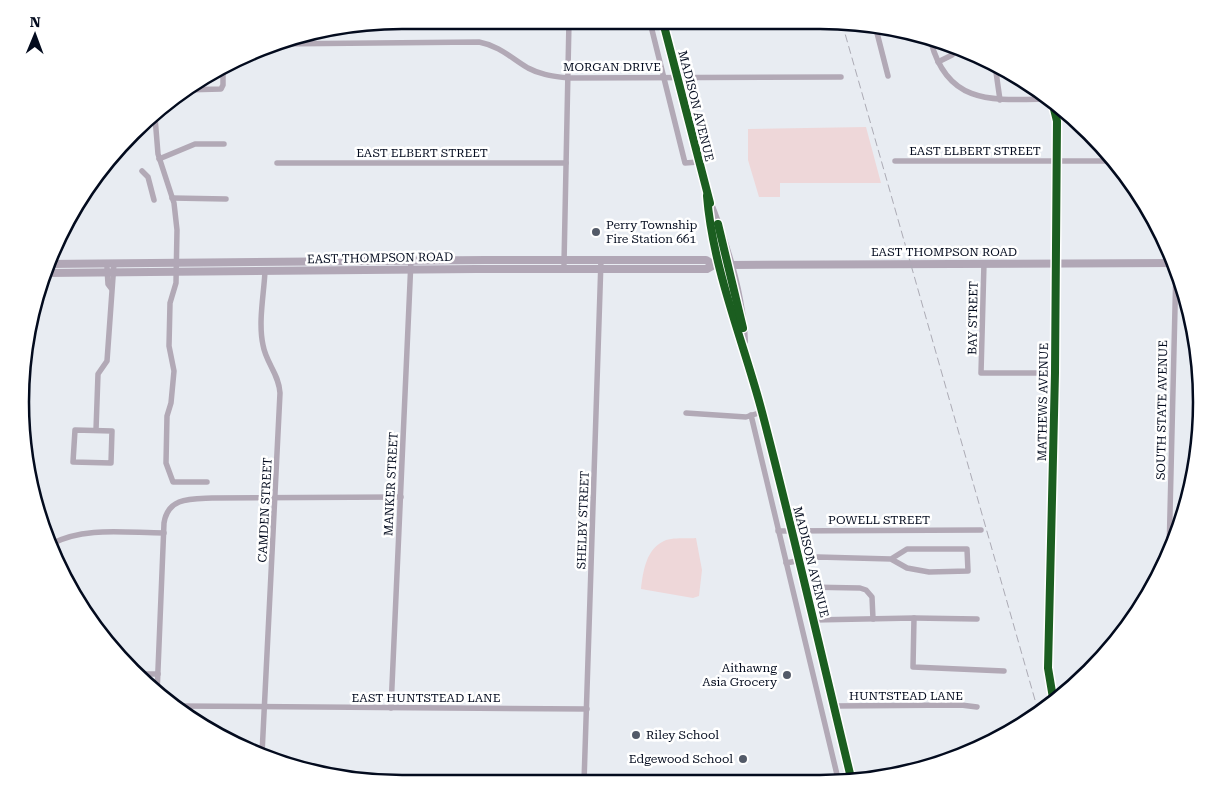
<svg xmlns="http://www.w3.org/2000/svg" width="1222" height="804" font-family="'Roboto Serif',serif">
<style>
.green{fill:#eed7d9}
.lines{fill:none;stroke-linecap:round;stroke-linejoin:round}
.minor{stroke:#b2a9b6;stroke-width:5.5}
.secondary{stroke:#b1a7b6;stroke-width:8}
.rail{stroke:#acabb5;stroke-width:1;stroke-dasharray:8 4;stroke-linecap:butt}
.cycleway-casing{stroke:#fff;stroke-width:11}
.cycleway{stroke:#1b5e20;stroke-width:8}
.poi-dot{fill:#535a68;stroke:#fff;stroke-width:2}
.labels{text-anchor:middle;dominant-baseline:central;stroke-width:5;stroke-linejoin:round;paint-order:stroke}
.street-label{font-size:12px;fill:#030b1e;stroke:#fff}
.poi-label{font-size:12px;fill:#030b1e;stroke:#fff;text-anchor:start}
.rim{fill:none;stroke:#030b1e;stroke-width:2.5}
</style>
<rect width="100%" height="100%" fill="#e8ecf2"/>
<!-- green -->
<g class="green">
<path d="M 866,127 L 881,183 L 780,183 L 780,197 L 759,197 L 748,160 L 748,129 Z"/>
<path d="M 696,538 L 702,570 L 699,596 L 693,598 L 641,589 C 643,572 646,549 664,541 C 672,537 687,539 696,538 Z"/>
</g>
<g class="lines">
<!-- minor -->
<g class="minor">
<path d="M 650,22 L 685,163 L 698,162"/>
<path d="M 875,25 L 888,76"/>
<path d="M 931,42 C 948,106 994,100 1048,99"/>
<path d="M 271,44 L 479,42 C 500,46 511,58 528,68 C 541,75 553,76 567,78 L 841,77"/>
<path d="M 938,62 L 952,55"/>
<path d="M 996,72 L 1000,100"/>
<path d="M 183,90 L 221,89 L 223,85 L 223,68"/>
<path d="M 1052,101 L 1057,121 L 1055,373 L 1048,668 L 1054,704"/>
<path d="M 155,117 L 158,154 L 174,203 L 177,230 L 176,283 L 170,303 L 169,346 L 174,371 L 171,403 L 167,416 L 166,463 L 173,482 L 207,482"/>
<path d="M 159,159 L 195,144 L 224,144"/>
<path d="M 895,161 L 1115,161"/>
<path d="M 277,163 L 566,163"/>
<path d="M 142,171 L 148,177 L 154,200"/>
<path d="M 172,198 L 226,199"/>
<path d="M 984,263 L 981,373 L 1055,373"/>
<path d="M 564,264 L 569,21"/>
<path d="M 107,268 L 108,284 L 111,288"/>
<path d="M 686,413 L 746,417 L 762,412"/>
<path d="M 751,415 L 839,783"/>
<path d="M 75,430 L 112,431 L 111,463 L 73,462 Z"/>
<path d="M 96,430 L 98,374 L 107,361 L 114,263"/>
<path d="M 778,531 L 981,530"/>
<path d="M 51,544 C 85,526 127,533 164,533"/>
<path d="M 1169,554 L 1176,267"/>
<path d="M 786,563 L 818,557 L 891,559 L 907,568 L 929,572 L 968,571 L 967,549 L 907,549 L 891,559"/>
<path d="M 805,587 L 860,588 L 866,590 L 872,597 L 873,619"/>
<path d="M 914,618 L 977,619"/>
<path d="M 813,620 L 914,618 L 913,667 L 1004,671"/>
<path d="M 137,674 L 158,674"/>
<path d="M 157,694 L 164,523 C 168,497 191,499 212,498 L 401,497"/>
<path d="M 176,706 L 587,709"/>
<path d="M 834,706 L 961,705 L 977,707"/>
<path d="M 391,708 L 411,260"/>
<path d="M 262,754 L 280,393 C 279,374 266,363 263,345 C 258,322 264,294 265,271"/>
<path d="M 584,782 L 601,260"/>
</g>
<!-- secondary -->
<g class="secondary">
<path d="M 663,22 L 707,196 C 725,240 742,294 744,341"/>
<path d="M 707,196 C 713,270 743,340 762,412 C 794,534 822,658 852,782"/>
<path d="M 47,264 L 485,260 L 706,260 L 714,265 L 729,265 L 1174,263"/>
<path d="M 45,273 L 476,269 L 707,269 L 714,265"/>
</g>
<!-- rail -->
<path class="rail" d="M 842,23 L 1039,714"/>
<defs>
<g id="cycleway">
<path d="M 663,22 L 710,203"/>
<path d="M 1052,101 L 1057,121 L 1055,373 L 1048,668 L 1054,704"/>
<path d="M 707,196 C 713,270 743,340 762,412 C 794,534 822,658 852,782"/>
<path d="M 718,224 L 743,328"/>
</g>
</defs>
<!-- cycleway casing -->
<use href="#cycleway" class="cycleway-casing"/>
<!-- cycleway -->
<use href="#cycleway" class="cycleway"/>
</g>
<!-- markers -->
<g class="poi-dot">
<circle cx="596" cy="232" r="5"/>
<circle cx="787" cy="675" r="5"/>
<circle cx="636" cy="735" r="5"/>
<circle cx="743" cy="759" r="5"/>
</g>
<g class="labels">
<!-- street labels -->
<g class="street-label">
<text x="612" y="67">MORGAN DRIVE</text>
<text transform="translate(696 106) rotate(76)">MADISON AVENUE</text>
<text x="975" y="151">EAST ELBERT STREET</text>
<text x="422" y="153">EAST ELBERT STREET</text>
<text x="944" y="252">EAST THOMPSON ROAD</text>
<text transform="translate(380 258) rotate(-1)">EAST THOMPSON ROAD</text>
<text transform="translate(973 318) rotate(-89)">BAY STREET</text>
<text transform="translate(1043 402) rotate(-89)">MATHEWS AVENUE</text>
<text transform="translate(1162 410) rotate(-89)">SOUTH STATE AVENUE</text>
<text transform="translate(391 484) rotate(-87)">MANKER STREET</text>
<text transform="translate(265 510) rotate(-87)">CAMDEN STREET</text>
<text transform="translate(583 520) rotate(-88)">SHELBY STREET</text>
<text x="879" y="520">POWELL STREET</text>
<text transform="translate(811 562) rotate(76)">MADISON AVENUE</text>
<text x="906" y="696">HUNTSTEAD LANE</text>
<text x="426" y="698">EAST HUNTSTEAD LANE</text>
</g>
<!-- poi labels -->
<g class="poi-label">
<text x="606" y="225">Perry Township<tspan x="606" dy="14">Fire Station 661</tspan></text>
<text x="777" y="668" text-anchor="end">Aithawng<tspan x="777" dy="14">Asia Grocery</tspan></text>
<text x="646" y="735">Riley School</text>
<text x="733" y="759" text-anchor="end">Edgewood School</text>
</g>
</g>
<!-- crop -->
<path d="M0 0H1222V804H0ZM402 29H820A373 373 0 0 1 1193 402V402A373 373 0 0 1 820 775H402A373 373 0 0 1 29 402V402A373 373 0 0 1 402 29Z" fill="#fff" fill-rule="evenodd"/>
<path class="rim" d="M402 29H820A373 373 0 0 1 1193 402V402A373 373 0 0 1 820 775H402A373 373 0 0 1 29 402V402A373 373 0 0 1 402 29Z"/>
<!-- north arrow -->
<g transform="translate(35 35) rotate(1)" stroke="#ffffff" stroke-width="4" paint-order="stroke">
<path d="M0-4L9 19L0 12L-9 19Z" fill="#030b1e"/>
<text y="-8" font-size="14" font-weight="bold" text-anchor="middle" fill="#030b1e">N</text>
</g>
</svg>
